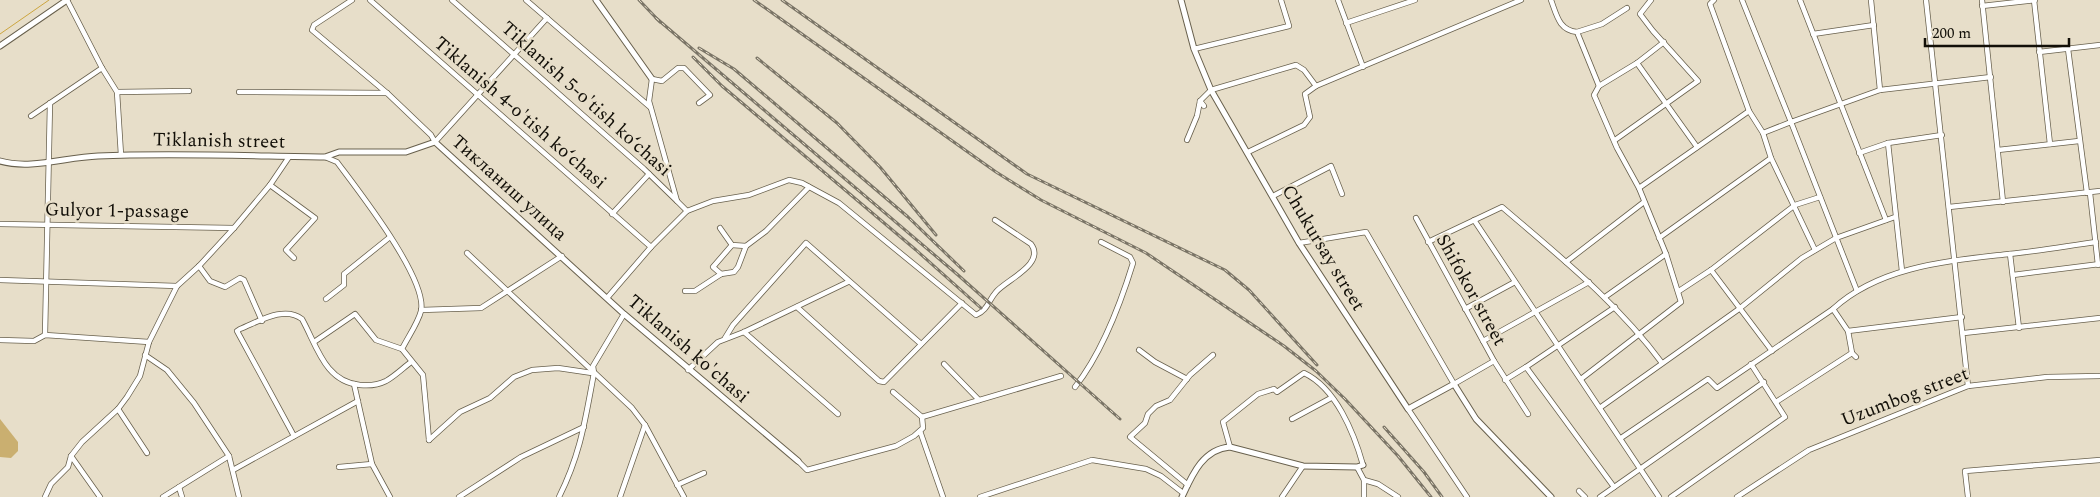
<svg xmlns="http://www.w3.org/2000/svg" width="2100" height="497" font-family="Spectral,serif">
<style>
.green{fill:#caaf70}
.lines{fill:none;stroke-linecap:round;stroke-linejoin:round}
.stream{stroke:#cca53f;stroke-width:1}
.minor-casing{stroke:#68604d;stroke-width:6}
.tertiary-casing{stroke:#68604d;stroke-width:7}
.minor{stroke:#fff;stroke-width:4.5}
.tertiary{stroke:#fff;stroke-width:5}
.rail-casing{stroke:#7a7466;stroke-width:3}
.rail{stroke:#e7dec9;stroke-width:1;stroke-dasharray:4;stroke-linecap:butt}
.labels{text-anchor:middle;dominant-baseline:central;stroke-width:5;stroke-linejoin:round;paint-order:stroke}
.street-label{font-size:19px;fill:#120f08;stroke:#e7dec9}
</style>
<rect width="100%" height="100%" fill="#e7dec9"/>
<!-- green -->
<path class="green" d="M 0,419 L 18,442 L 18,451 L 11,458 L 0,457 Z"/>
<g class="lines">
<!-- stream -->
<path class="stream" d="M 0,34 L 49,0"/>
<defs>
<g id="minor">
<path d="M 67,0 L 102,68 L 117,92 L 121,155"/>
<path d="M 352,0 L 314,25 L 312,30 L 387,93 L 431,135 L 435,142 L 547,18"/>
<path d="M 370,0 L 651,247"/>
<path d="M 452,0 L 644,169 L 677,201"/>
<path d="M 526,0 L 650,107"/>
<path d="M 1338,0 L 1363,67"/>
<path d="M 1551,0 C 1557,16 1559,30 1577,32 L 1599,86 L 1594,95 L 1617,148 L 1639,188 L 1666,254 L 1681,302 L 1581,379"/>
<path d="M 1742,0 L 1791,122 L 1880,90 L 1991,77"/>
<path d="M 1800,0 L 1886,220"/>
<path d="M 1871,0 L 1880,90"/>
<path d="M 1926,0 L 1968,386"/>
<path d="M 1982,0 L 2003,202"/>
<path d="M 2034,0 L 2050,144"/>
<path d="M 1982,6 L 2035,0"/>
<path d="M 1346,23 L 1415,0"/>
<path d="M 1577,32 L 1602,24 L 1627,8"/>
<path d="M 1813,34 L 1874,25"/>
<path d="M 1194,49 L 1289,26 L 1281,0"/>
<path d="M 2068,49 L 2087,193"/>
<path d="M 2039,52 L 2100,45"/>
<path d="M 1637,63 L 1697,147"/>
<path d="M 1599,86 L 1637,63 L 1664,42"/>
<path d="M 117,92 L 189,91"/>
<path d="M 239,92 L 387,93"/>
<path d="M 1200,101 L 1211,90 L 1296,65 L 1304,70 L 1316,86"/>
<path d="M 31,116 L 102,68"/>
<path d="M 1763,133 L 1791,122 L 1857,291"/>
<path d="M 1187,140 L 1197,116 L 1200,101 L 1204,106"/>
<path d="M 1615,140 L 1698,81 L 1653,31 L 1640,14 L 1651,0"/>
<path d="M 1888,143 L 1902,271"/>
<path d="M 1998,150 L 2079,141"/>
<path d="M 1248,152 L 1304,125 L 1310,117 L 1305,94 L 1316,86 L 1521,0"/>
<path d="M 1859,153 L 1888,143 L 1942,135"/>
<path d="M 325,157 L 337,162 C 357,189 428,279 421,311 C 418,323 408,337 402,349 L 423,375 L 429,440"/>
<path d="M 1771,158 L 1815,250"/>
<path d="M 270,185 L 315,218 L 286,250 L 294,258"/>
<path d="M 1639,188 L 1749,111"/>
<path d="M 2090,193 L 2098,265"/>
<path d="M 1273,196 L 1331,166 L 1342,194"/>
<path d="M 1949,207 L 2100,191"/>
<path d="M 687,211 L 677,201 L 649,101 L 652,79 L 662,81 L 678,68 L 684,68 L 710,95 L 699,103"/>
<path d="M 612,214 L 649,174"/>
<path d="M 1416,218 L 1494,361 L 1528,414"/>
<path d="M 1474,220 L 1659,497"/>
<path d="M 0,224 L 234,228"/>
<path d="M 720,228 L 732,245 L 746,246"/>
<path d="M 1659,238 L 1771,158 L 1763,133 L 1749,111 L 1710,4 L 1714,0"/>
<path d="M 1428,242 L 1502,207 C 1559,256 1617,302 1662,363"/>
<path d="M 1299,243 L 1366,232 L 1454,384 L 1494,361"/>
<path d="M 467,253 L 632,408 L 645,425 L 684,497"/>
<path d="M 2010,254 L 2019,328"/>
<path d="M 1566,262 L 1644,202"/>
<path d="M 199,266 L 210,281 L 225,287 L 240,278 L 244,280 L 262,321"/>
<path d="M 1711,270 L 1772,351"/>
<path d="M 721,274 L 713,267 L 732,245"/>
<path d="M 2013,275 L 2100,264"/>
<path d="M 0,280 L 177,286"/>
<path d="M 685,291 L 695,291 L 721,274 L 734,272 L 738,267 L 746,246 L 766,231 L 809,187"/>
<path d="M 1679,291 L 1711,270 L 1795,205 L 1820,197"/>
<path d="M 1605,297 L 1666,254"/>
<path d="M 607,298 L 651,247 L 687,211 L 713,201 L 749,195 L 789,180 L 802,183 L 839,203 L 976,315 C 988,310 988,301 996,292 C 1006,280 1046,264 1031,244 L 995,220"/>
<path d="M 326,299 L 344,285 L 344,274 L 390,237"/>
<path d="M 797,307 L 879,381 L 884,382 L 962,303"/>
<path d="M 1465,309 L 1515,282"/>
<path d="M 1833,309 L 1848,331 L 1852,353 L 1856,357"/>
<path d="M 421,310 L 481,308 L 562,256"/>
<path d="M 1848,331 L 1962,317"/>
<path d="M 744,332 L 838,414"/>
<path d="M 1964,333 L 2100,318"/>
<path d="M 45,335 L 50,103"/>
<path d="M 725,338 L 733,325 L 806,243 L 921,344"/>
<path d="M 0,340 L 34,341 L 45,335 L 149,342"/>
<path d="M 1483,341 L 1589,282"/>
<path d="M 314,342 L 355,314 L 376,340 L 402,349"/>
<path d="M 1139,350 L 1155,362 L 1187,379"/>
<path d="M 145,355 L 167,370 L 194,403 L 229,456 L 239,497"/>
<path d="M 944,364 L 979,400"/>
<path d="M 1526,367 L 1615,307"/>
<path d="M 688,370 L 718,342 L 744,332 L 848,282"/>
<path d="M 1505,380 L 1526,367 L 1614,487"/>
<path d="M 354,384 L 372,464 L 390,497"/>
<path d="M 1075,387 C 1101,354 1121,302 1133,263 L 1130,257 L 1101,242"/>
<path d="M 1776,402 L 1852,353"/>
<path d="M 1601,407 L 1739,309 L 1802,258 L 1836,238 L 1895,217"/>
<path d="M 118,409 L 147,453"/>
<path d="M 1408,409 L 1467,497"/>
<path d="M 922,417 L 1061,376"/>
<path d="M 1292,419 L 1331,398"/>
<path d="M 920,431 L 943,497"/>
<path d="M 294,436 L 237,331 L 240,329 C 258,322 284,305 302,319 C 317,346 325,382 360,385 C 369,386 378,385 386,381 C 395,376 403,368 411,362"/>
<path d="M 1621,438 L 1708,379 L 1717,388 L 1833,309 C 1880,266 1948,261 2009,254 C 2038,251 2067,246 2096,242"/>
<path d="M 429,440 L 460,412 L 490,398 L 514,377 L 532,370 L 558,368 L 592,373"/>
<path d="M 1230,447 L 1223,422 L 1258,394 L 1274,389 L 1277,392 L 1304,373 C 1336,388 1354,433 1363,465"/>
<path d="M 71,456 L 100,497"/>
<path d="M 798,461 L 807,470 L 896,446 L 914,436 L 923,428 L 922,417 L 893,392"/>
<path d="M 339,467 L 372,464"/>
<path d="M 1357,467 L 1364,480 L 1378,484 L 1398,497"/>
<path d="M 233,470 L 358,401"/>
<path d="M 1364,480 L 1364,497"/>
<path d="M 677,485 L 704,473"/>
<path d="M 1188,485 L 1130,437 L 1145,423 L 1148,414 L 1156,406 L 1170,400 L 1190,375 L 1213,355"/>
<path d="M 179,487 L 182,497"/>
<path d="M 1579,491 L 1585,497"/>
<path d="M 45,497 L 51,484 L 68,467 L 71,456 L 82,442 L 118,409 L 127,397 L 140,376 L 149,342 L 177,286 L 199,266 L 234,228 L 270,185 L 289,157"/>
<path d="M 163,497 L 229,456"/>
<path d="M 459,497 L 521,457 L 584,427"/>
<path d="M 559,497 C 581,453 585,420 594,373 L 593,366 L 624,314"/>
<path d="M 620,497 L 645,425"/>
<path d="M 980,497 L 1092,460 L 1146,469 L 1161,476 L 1183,493"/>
<path d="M 1282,497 L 1303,466"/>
<path d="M 1600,497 L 1764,382"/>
<path d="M 1671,497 L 1785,417 L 1751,364"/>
<path d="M 1737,497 L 1809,450 L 1968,386 L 2047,377 L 2100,376"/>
<path d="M 1968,497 L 1965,471 L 2100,460"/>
</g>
<g id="tertiary">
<path d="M 596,0 L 652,79"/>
<path d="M 1181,0 L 1194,49 L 1211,90 L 1299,243 L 1408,409 L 1454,384 L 1476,419 L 1551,497"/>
<path d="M 0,46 L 67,0"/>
<path d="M 0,161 C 31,170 66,157 98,156 C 173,153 250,156 325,157 L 339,152 L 406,152 L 435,142 L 624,314 L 798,461"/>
<path d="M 1182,497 C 1192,475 1203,449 1230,447 L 1303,466 L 1357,467 L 1363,465"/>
</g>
</defs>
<!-- minor casing -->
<use href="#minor" class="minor-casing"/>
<!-- tertiary casing -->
<use href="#tertiary" class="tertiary-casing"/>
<!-- minor -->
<use href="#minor" class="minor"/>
<!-- tertiary -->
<use href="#tertiary" class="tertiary"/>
<defs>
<g id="rail">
<path d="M 639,0 L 660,22"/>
<path d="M 754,0 L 996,172 L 1041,200 L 1146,253 L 1284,346 L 1316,371 L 1345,399 L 1398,456 L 1431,497"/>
<path d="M 782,0 L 1027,174 L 1225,270 L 1249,290 L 1317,365"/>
<path d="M 656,18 L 958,275 L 1120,419"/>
<path d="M 699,48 L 734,69 L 908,217 L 964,271"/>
<path d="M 693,57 L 722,86 L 916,250 L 981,308"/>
<path d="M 757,58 L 837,123 L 880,167 L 936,235"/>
<path d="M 1384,427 L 1424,472 L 1442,497"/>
</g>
</defs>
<!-- rail casing -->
<use href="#rail" class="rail-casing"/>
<!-- rail -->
<use href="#rail" class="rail"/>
</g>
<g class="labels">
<!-- street labels -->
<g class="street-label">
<text transform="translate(586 99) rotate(42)">Tiklanish 5-o'tish ko‘chasi</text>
<text transform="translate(520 113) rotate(41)">Tiklanish 4-o'tish ko‘chasi</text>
<text transform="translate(219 141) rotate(1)">Tiklanish street</text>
<text transform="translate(509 188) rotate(42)">Тикланиш улица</text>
<text transform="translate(117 211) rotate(1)">Gulyor 1-passage</text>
<text transform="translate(1323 248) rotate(59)">Chukursay street</text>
<text transform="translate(1471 290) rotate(61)">Shifokor street</text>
<text transform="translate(688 349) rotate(41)">Tiklanish ko'chasi</text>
<text transform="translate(1905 397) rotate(-21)">Uzumbog street</text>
</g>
</g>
<!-- scale -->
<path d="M1925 38v8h144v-8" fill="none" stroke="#120f08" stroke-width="2.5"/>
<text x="1932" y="38" font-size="15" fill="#120f08" stroke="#e7dec9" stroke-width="4" paint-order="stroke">200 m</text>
</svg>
